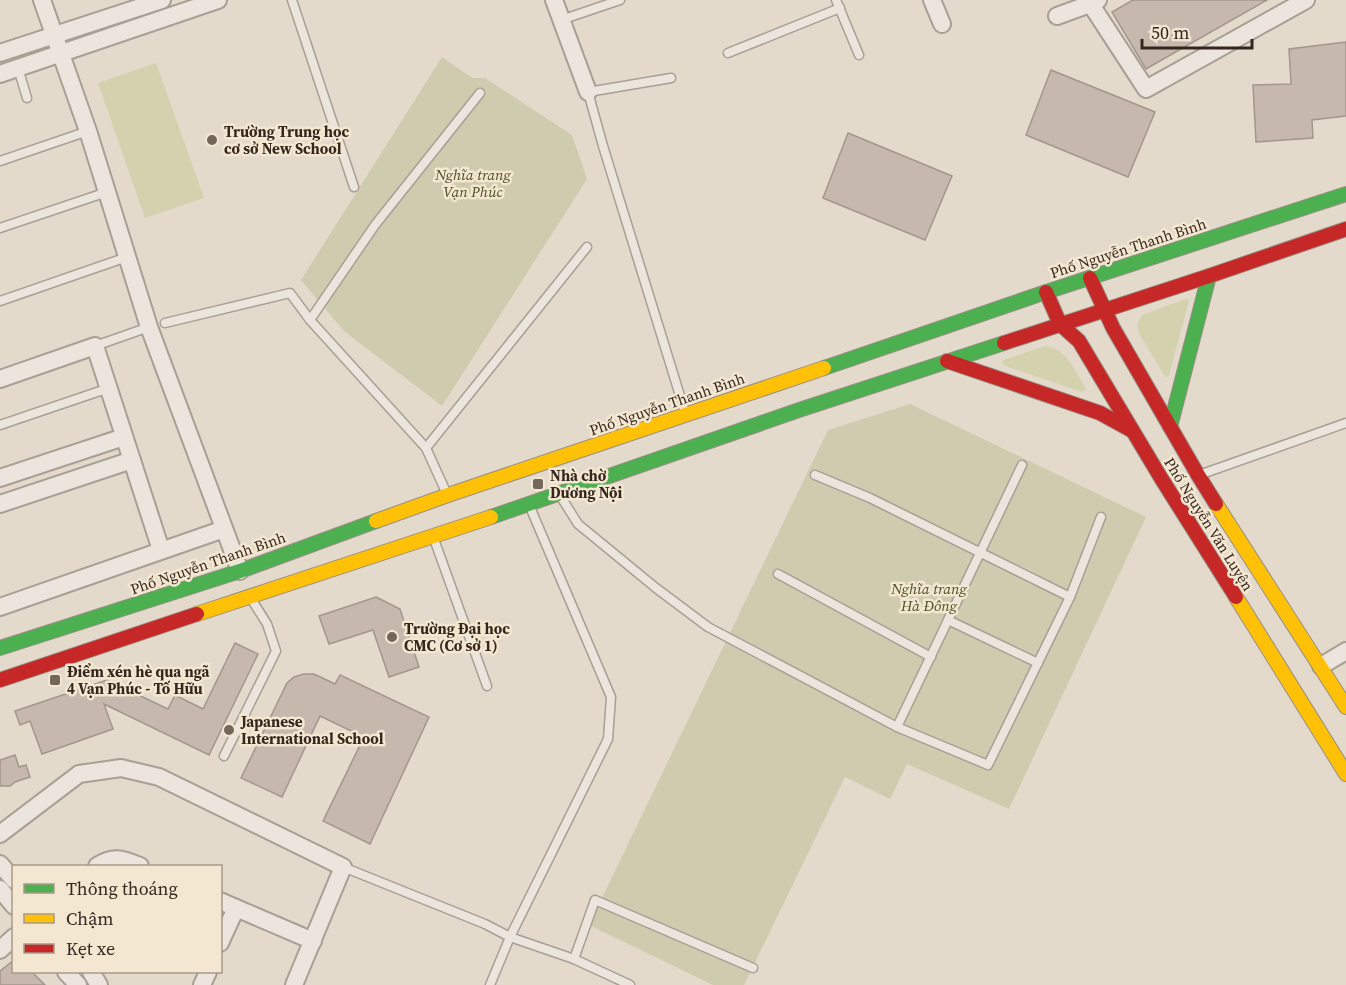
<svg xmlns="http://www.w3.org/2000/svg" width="1346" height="985" font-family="'Source Serif 4',serif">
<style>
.green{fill:#d4d1af}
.cemetery{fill:#cecbae}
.building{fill:#c6b8ad;stroke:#a3968c;stroke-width:1.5}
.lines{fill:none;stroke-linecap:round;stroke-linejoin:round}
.lane-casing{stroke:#a89f95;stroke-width:11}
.street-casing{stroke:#a89f95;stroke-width:20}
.fast-casing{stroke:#988f85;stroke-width:16}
.slow-casing{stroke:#988f85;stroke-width:16}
.jam-casing{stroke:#988f85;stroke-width:16}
.lane{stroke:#ebe5dd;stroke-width:8}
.street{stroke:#ebe5dd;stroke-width:16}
.fast{stroke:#4caf50;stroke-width:14}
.slow{stroke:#ffc107;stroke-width:14}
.jam{stroke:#c62828;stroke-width:14}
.poi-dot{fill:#73665b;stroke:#f4e7d2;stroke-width:2}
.labels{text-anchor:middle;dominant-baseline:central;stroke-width:5;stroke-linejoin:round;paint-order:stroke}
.poi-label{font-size:15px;font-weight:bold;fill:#36271e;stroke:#f4e7d2;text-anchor:start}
.park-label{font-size:15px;font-style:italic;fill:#4a5125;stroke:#f4e7d2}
.street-label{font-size:15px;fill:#36271e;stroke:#f4e7d2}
</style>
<rect width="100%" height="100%" fill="#e3dacc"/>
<!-- green -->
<g class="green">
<path d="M 156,63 L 204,198 L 145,218 L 98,83 Z"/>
<path d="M 1186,299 L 1188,299 L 1189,301 L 1169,375 L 1167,377 L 1164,375 L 1140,335 L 1137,324 L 1142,315 Z"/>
<path d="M 1045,346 C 1066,348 1073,368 1084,385 L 1086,390 L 1082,392 L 1003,365 L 1002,362 L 1004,360 Z"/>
</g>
<!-- cemetery -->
<g class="cemetery">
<path d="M 442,57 L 472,78 L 485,78 L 572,135 L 587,179 L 442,406 L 344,331 L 301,280 Z"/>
<path d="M 910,404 L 1146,517 L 1009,809 L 907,764 L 890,799 L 845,777 L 744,985 L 713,985 L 589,925 L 828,430 Z"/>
</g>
<!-- building -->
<g class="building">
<path d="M 1133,0 L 1267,0 L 1146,69 L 1112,12 Z"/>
<path d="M 1346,42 L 1346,116 L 1312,120 L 1313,138 L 1256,142 L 1253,85 L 1291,84 L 1289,49 Z"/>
<path d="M 1051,70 L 1155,112 L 1128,177 L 1026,135 Z"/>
<path d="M 848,133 L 952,176 L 925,240 L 823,198 Z"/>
<path d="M 376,597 L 400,609 L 419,667 L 389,677 L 373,630 L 329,644 L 319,616 Z"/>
<path d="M 235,643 L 258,654 L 209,755 L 104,704 L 113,729 L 42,754 L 30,721 L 20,725 L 15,711 L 107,680 L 168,709 L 175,695 L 203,709 Z"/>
<path d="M 304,674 L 314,674 L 335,684 L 340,675 L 429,717 L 370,844 L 323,821 L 364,737 L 320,716 L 282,797 L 241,778 L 287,683 L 294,677 Z"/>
<path d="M 15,755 L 19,767 L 26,765 L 30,777 L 15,782 L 10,786 L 0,786 L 0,760 Z"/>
<path d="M 14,960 L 14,972 L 32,972 L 45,985 L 0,985 L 0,971 Z"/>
</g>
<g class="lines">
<defs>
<g id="lane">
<path d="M 292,0 L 354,187"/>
<path d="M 836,0 L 859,55"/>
<path d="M 561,20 L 620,0"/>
<path d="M 728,53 L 840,8"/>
<path d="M 18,68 L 27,98"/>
<path d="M 671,78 L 588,92 L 603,146 L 685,412"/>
<path d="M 0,161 L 88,131"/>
<path d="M 0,228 L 107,192"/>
<path d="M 0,301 L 127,257"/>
<path d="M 310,320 L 375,225 L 480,93"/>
<path d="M 165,323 L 290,293 L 310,320 L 426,448 L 446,492"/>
<path d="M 95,346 L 149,327"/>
<path d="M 0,425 L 109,388"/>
<path d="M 426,448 L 587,247"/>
<path d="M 1022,465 L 897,727 L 988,765 L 1070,597 L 1101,517"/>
<path d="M 815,475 L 870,498 L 1070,597"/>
<path d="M 1199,475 L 1346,423"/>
<path d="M 561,497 L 578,524 L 656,588 L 708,627 L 897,727"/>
<path d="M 434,539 L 487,686"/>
<path d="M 778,574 L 931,657"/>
<path d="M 948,620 L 1038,663"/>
<path d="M 224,756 L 276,651 L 267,624 L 252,600"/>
<path d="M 343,867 L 485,924 L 510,937 L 574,959 L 630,985"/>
<path d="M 574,959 L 595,900 L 753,968"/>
<path d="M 490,985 L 510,937 L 608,739 L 611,697 L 530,507"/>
</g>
<g id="street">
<path d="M 42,0 L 88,131 L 149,327 L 240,571"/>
<path d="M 554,0 L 588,92"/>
<path d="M 932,0 L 942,24"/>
<path d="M 1088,0 L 1146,89 L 1306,0"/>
<path d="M 1057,16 L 1090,4 L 1098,0"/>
<path d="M 0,53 L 162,0"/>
<path d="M 0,74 L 218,0"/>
<path d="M 0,379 L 95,346 L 161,550"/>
<path d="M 0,478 L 124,437"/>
<path d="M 0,504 L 132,460"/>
<path d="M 0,607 L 224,529"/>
<path d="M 1321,666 L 1346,651"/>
<path d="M 0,834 L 79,774 L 121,768 L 159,777 L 343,867 L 294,985"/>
<path d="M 0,864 L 14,880"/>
<path d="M 97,866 C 114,855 123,859 140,866"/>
<path d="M 0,889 L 14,906"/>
<path d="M 220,901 L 236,908 L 220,943"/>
<path d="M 236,908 L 313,941"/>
<path d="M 0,950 L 14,937"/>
<path d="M 66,972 L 78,985"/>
<path d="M 91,972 L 99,985"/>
<path d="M 202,985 L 208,972"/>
</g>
<g id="fast">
<path d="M 824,368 L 1046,292 L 1346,194"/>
<path d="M 1170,427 L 1209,276"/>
<path d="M 491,517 L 799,410 L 1004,343"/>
<path d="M 0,648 L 240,571 L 376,521"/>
</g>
<g id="slow">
<path d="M 1216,504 L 1346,707"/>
<path d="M 376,521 L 448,495 L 824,368"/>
<path d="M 1236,597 L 1346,774"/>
<path d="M 197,614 L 491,517"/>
</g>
<g id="jam">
<path d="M 1090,278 L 1113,328 L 1198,475 L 1216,504"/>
<path d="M 1046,292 L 1060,324 L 1079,341 L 1161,478 L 1236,597"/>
<path d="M 1004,343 L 1209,276 L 1346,229"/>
<path d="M 947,361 L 1100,413 L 1131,430"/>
<path d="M 0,680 L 197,614"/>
</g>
</defs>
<!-- lane casing -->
<use href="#lane" class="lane-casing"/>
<!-- street casing -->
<use href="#street" class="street-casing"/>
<!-- fast casing -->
<use href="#fast" class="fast-casing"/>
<!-- slow casing -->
<use href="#slow" class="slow-casing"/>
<!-- jam casing -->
<use href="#jam" class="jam-casing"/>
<!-- lane -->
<use href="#lane" class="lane"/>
<!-- street -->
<use href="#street" class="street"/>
<!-- fast -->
<use href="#fast" class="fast"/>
<!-- slow -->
<use href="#slow" class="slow"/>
<!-- jam -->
<use href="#jam" class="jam"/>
</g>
<!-- markers -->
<g class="poi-dot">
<circle cx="212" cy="140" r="6"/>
<rect x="532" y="478" width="12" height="12" rx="3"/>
<circle cx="392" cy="637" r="6"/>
<rect x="49" y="674" width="12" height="12" rx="3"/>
<circle cx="229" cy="730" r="6"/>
</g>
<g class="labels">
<!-- poi labels -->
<g class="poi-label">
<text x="224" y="131">Trường Trung học<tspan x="224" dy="17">cơ sở New School</tspan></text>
<text x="550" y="475">Nhà chờ<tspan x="550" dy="17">Dương Nội</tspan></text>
<text x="404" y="628">Trường Đại học<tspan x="404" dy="17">CMC (Cơ sở 1)</tspan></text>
<text x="67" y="671">Điểm xén hè qua ngã<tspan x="67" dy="17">4 Vạn Phúc - Tố Hữu</tspan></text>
<text x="241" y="721">Japanese<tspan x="241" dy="17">International School</tspan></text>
</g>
<!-- park labels -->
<g class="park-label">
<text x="473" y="174">Nghĩa trang<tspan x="473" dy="17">Vạn Phúc</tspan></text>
<text x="929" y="588">Nghĩa trang<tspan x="929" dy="17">Hà Đông</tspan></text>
</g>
<!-- street labels -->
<g class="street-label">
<text transform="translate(1128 248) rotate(-18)">Phố Nguyễn Thanh Bình</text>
<text transform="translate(667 404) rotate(-19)">Phố Nguyễn Thanh Bình</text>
<text transform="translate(1209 524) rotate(58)">Phố Nguyễn Văn Luyện</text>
<text transform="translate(208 563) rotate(-19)">Phố Nguyễn Thanh Bình</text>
</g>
</g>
<!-- legend -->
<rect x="12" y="865" width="210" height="108" fill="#f4e7d2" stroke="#a89a8a" stroke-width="1.5"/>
<rect x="24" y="884" width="30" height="9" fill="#4caf50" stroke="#a89a8a" stroke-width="1.5"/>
<text x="66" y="895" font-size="18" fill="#36271e">Thông thoáng</text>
<rect x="24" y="914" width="30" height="9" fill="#ffc107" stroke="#a89a8a" stroke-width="1.5"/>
<text x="66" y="925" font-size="18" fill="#36271e">Chậm</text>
<rect x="24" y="944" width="30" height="9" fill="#c62828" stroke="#a89a8a" stroke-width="1.5"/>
<text x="66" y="955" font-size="18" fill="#36271e">Kẹt xe</text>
<!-- scale -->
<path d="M1142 39v9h110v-9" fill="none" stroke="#36271e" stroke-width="3"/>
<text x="1151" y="39" font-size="18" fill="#36271e" stroke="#f4e7d2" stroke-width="4.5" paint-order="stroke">50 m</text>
</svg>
